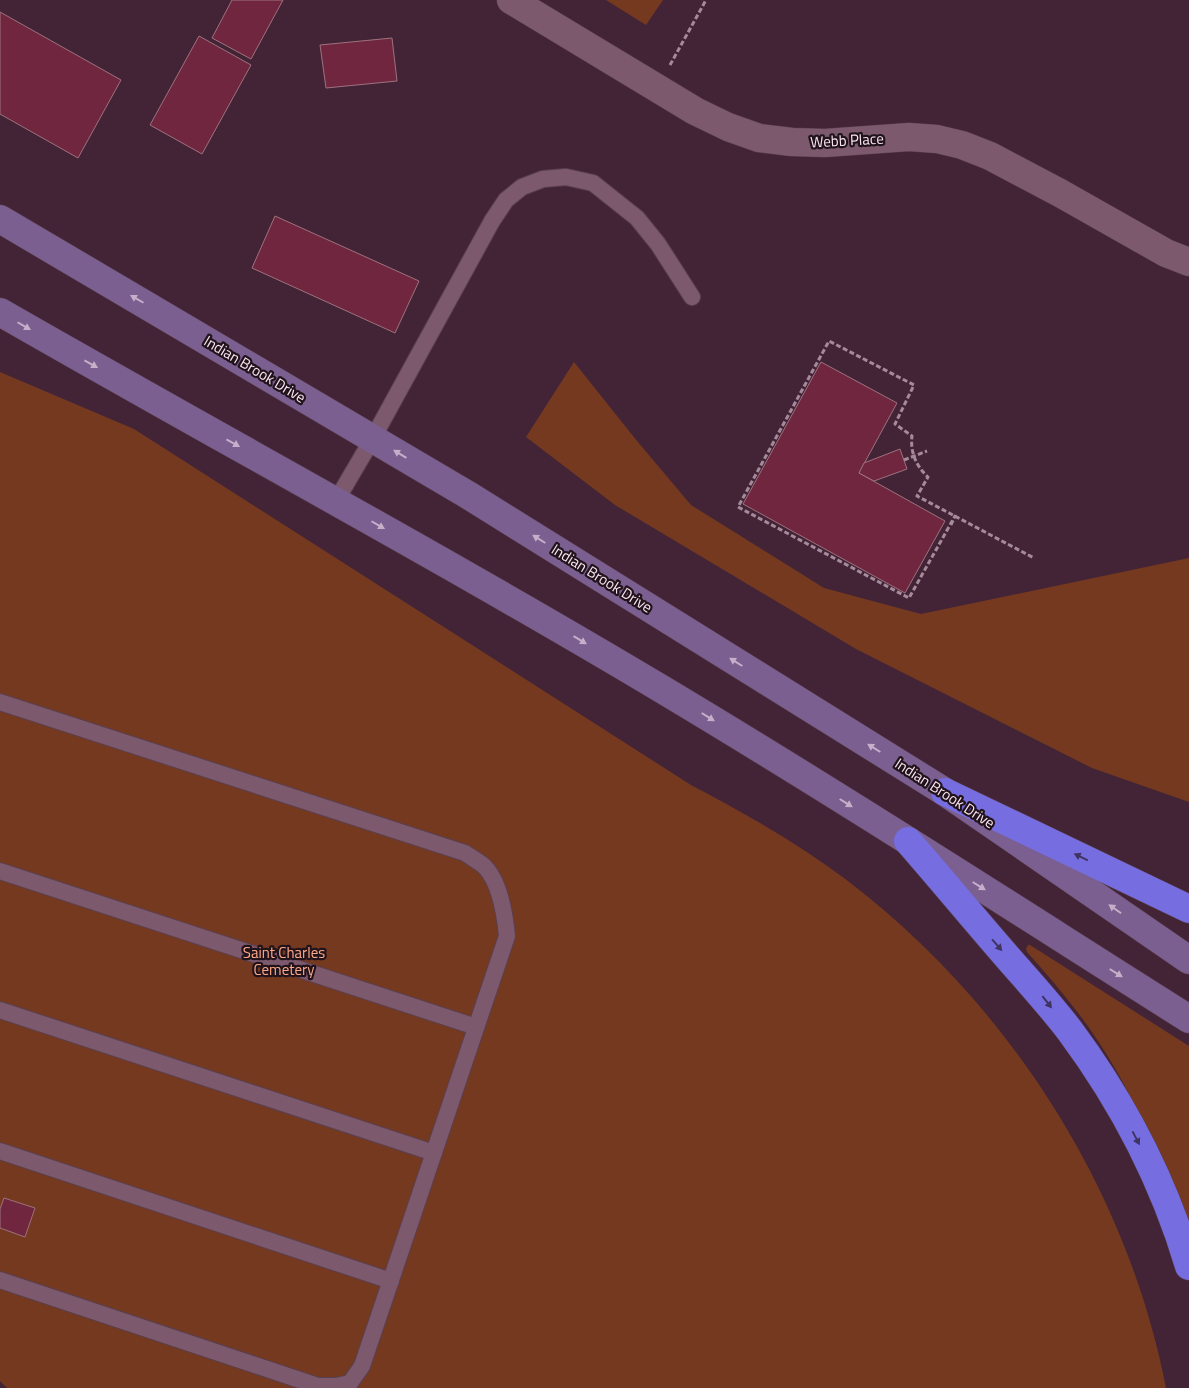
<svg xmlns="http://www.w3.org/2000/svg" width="1189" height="1388" font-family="'Titillium Web',sans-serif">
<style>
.green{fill:#74391f}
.building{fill:#71263f;stroke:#9d727d}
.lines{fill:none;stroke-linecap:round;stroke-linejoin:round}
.lane-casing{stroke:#5b4051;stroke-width:18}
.street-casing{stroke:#5b4051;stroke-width:29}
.secondary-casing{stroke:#5b4051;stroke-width:29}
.highway-casing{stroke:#5b4051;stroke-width:29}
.path{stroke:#a48a9a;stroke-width:3;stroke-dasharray:5 2.5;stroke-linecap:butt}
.lane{stroke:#7d596e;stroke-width:16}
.street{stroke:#7d596e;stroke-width:28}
.secondary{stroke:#7b5f90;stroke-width:28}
.highway{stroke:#766ee0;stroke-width:28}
.oneway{fill:#c7afca}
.oneway2{fill:#3f3360}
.labels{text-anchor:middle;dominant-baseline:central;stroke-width:4.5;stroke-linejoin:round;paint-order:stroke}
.street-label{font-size:15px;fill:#fae5f1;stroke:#21131b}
.park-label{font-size:15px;fill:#fea987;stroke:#21131b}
</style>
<rect width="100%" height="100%" fill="#432437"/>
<!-- green -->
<g class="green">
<path d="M 606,0 L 663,0 L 646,25 Z"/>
<path d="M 574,362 L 637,441 L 691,505 L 824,588 L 921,614 L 1189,558 L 1189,802 L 1092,768 L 856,649 L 615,505 L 526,437 Z"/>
<path d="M 0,372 L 134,429 L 691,785 C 744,813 796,842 844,878 C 1007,1001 1127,1187 1166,1388 L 7,1388 L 0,1381 Z"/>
<path d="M 1028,945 L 1030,945 L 1189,1046 L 1189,1225 C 1161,1163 1136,1098 1098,1041 C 1077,1009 1052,980 1027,952 L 1026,949 Z"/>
</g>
<!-- building -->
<g class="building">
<path d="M 232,0 L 283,0 L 251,59 L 212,38 Z"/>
<path d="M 0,12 L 121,80 L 78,158 L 0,114 Z"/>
<path d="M 199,36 L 251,65 L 202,154 L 150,125 Z"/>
<path d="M 392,38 L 397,81 L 326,88 L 320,45 Z"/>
<path d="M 275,216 L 419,281 L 395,333 L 252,268 Z"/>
<path d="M 821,362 L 897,403 L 859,473 L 945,521 L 905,593 L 743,504 Z"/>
<path d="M 900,449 L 907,469 L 874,481 L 859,473 L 864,463 Z"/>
<path d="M 4,1198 L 35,1208 L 25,1237 L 0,1228 L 0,1209 Z"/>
</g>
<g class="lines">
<defs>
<g id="lane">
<path d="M 336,501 L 373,438 L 492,221 L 506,200 L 522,187 L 543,179 L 566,177 L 593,183 L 637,218 L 658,244 L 692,297"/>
<path d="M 0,702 L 465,853 C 472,858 480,862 485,867 C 500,883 505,915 507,936 L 362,1366 L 350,1383 L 336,1386 L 318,1386 L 0,1280"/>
<path d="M 0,871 L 476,1027"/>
<path d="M 0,1010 L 434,1153"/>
<path d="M 0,1151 L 391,1281"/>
</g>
<path id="street" d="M 511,0 L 695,111 L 728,127 L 759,138 L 792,142 L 825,143 L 909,137 L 937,139 L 962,145 L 990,156 L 1060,193 L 1166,253 L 1189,262"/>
<g id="secondary">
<path d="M 0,219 L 468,495 L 945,792 L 1189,960"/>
<path d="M 0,312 C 221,439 446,560 665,691 C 842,797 1015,909 1189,1019"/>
</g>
<g id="highway">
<path d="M 945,792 L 1189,909"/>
<path d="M 908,841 C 942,880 975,920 1009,959 C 1030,983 1051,1006 1070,1031 C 1122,1101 1164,1182 1189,1266"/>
</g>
</defs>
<!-- lane casing -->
<use href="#lane" class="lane-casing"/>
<!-- street casing -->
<use href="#street" class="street-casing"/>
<!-- secondary casing -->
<use href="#secondary" class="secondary-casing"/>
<!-- highway casing -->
<use href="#highway" class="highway-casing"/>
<!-- path -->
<g class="path">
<path d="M 670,65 L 706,0"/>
<path d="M 904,460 L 927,451"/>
<path d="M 951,525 L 955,516 L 909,598 L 738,507 L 829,341 L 914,385 L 895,424 L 912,436 C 910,452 916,466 928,477 L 917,496 L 1034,558"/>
</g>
<!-- lane -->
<use href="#lane" class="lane"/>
<!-- street -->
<use href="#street" class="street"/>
<!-- secondary -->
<use href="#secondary" class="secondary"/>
<!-- highway -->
<use href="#highway" class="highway"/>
</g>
<!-- one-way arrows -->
<defs><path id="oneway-solid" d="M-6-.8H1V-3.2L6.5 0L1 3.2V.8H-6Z" transform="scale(1.25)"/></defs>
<g class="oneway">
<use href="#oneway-solid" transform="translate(137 299) rotate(-150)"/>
<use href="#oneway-solid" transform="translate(24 326) rotate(30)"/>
<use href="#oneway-solid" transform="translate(91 364) rotate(29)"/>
<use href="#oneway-solid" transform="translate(233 443) rotate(29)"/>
<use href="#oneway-solid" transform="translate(400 454) rotate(-149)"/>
<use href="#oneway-solid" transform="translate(378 525) rotate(30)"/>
<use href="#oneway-solid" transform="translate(539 539) rotate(-148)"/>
<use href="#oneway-solid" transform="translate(580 640) rotate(31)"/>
<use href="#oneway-solid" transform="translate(736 662) rotate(-148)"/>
<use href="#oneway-solid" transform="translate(708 717) rotate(32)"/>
<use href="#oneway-solid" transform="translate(874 748) rotate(-148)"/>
<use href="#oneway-solid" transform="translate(846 803) rotate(32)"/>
<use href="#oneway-solid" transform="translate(979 886) rotate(32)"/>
<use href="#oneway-solid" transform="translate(1115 909) rotate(-145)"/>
<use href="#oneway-solid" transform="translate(1116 973) rotate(32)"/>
</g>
<g class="oneway2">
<use href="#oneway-solid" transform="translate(1081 857) rotate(-154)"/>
<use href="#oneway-solid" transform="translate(997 945) rotate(49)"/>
<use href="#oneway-solid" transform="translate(1047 1002) rotate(52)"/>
<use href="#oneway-solid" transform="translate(1136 1138) rotate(62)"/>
</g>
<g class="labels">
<!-- street labels -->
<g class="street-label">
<text transform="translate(847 140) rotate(-3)">Webb Place</text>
<text transform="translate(255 369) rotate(31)">Indian Brook Drive</text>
<text transform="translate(602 578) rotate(32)">Indian Brook Drive</text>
<text transform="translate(945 793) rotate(33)">Indian Brook Drive</text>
</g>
<!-- park labels -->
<g class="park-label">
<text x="284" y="952">Saint Charles<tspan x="284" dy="17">Cemetery</tspan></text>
</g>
</g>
</svg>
